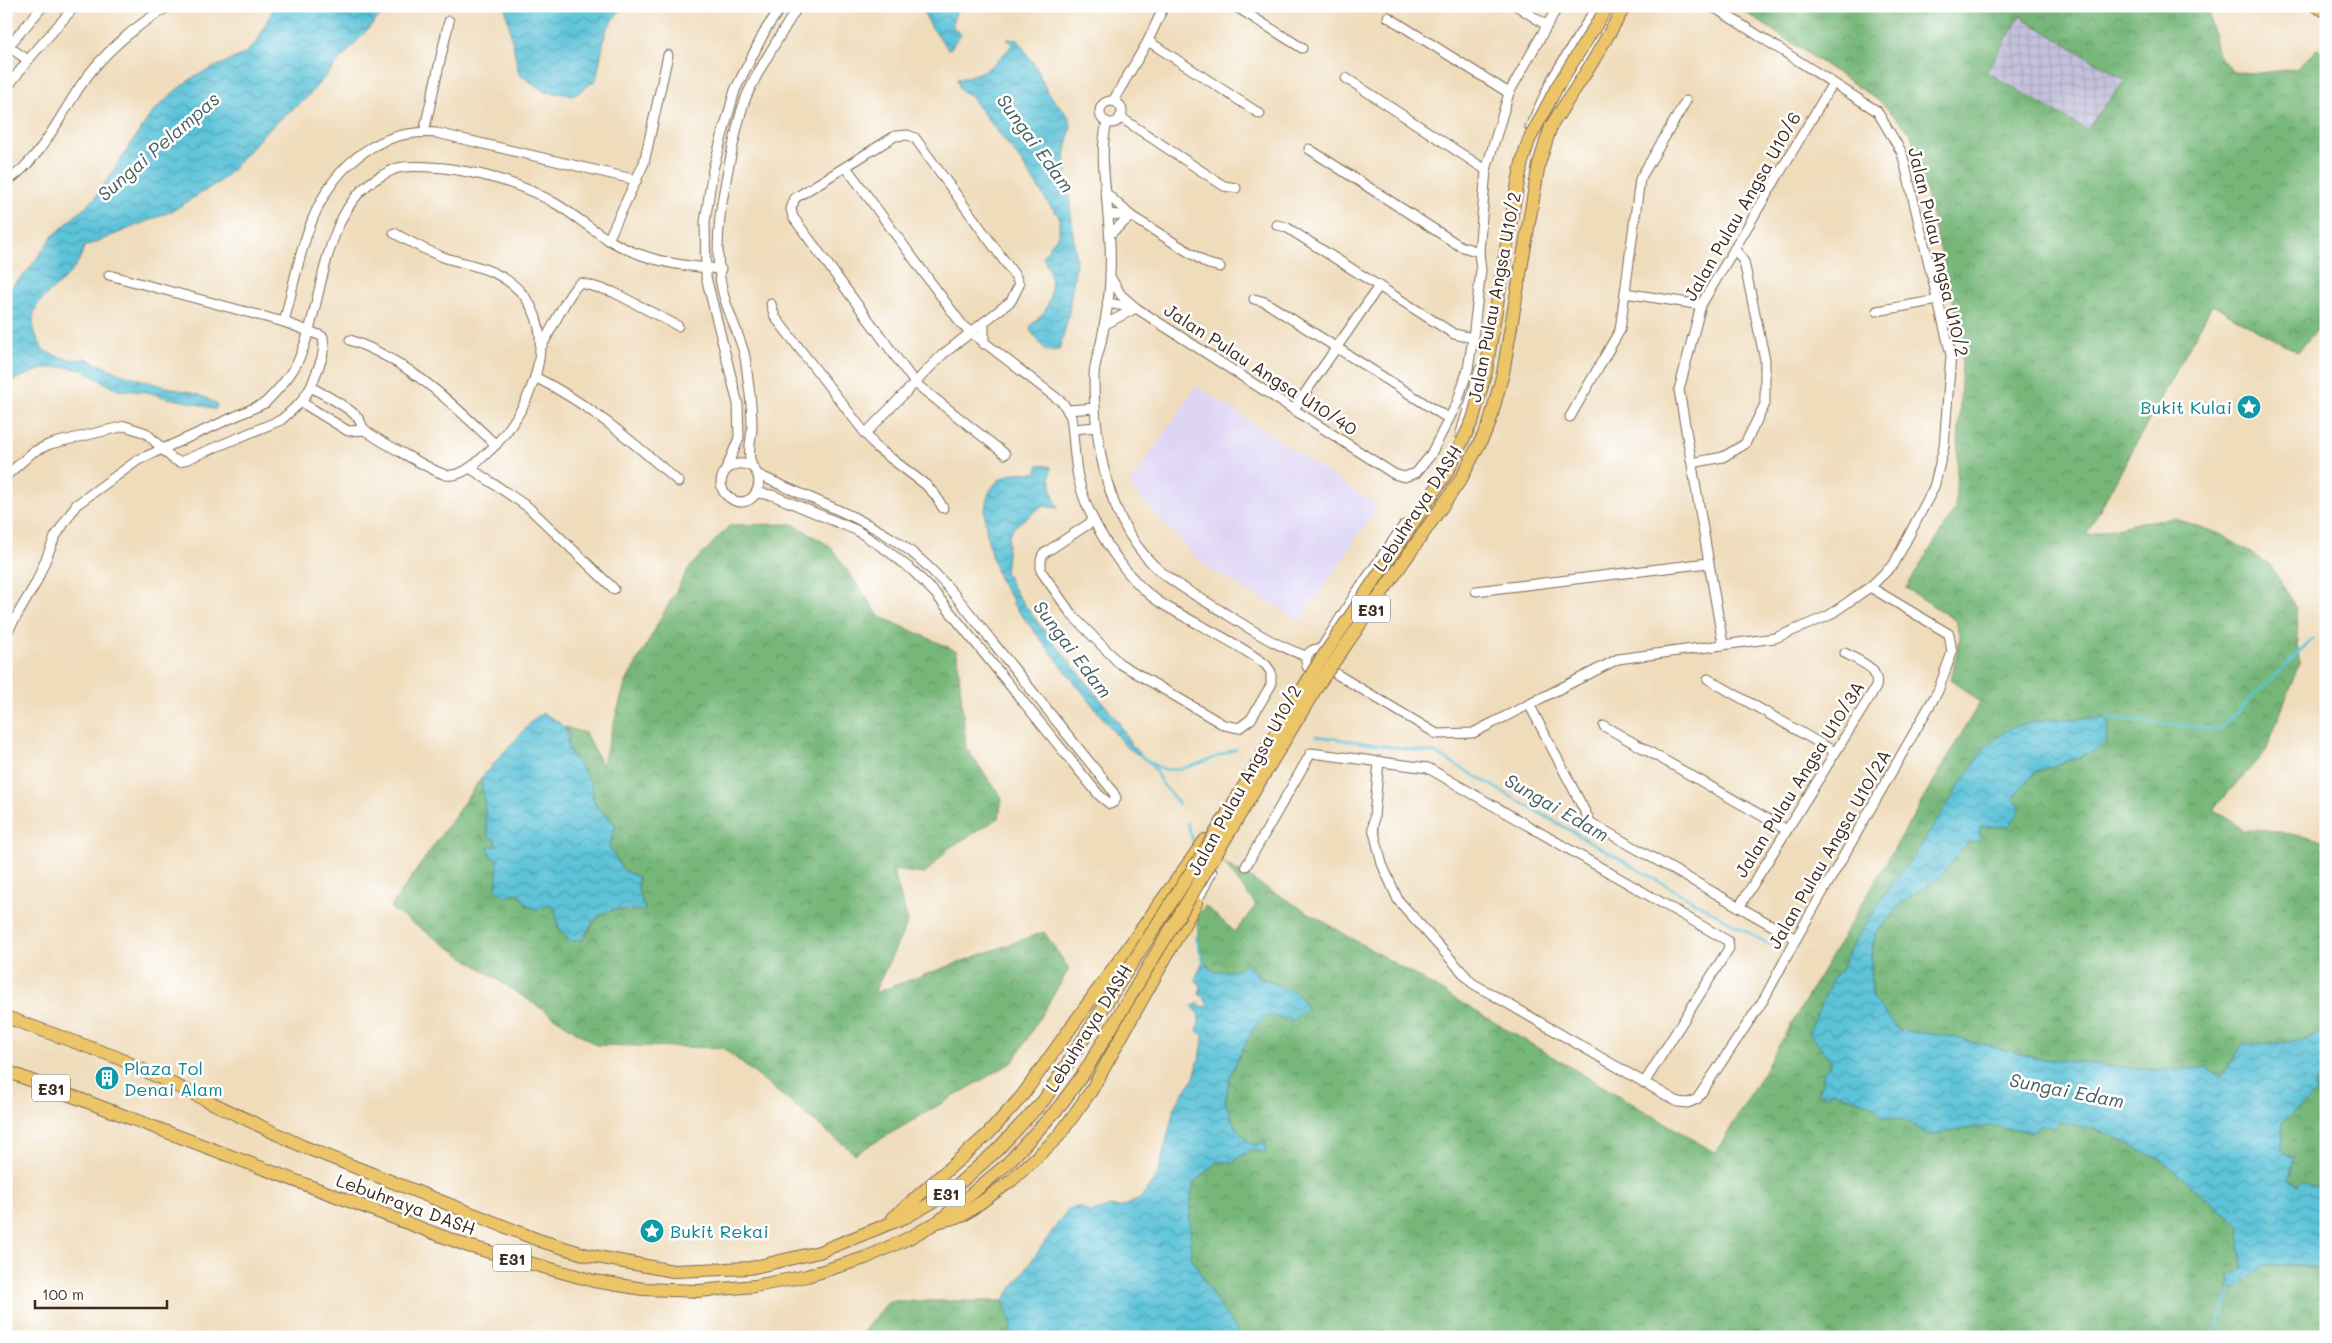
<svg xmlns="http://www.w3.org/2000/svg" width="2332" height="1343" font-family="Mali,sans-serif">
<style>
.built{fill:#ded5f5}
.industrial{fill:url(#industrial-grid)}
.forest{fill:url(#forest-crowns);stroke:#58704c;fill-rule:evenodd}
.water{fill:url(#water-waves);stroke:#4c767c}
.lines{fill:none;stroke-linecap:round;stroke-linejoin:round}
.stream{stroke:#5cc3d9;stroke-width:2.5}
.minor-casing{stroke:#7a6855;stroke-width:11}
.major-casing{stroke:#7a6855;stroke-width:13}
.highway-casing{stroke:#7a6855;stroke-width:14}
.minor{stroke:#fff;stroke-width:9}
.major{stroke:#edc569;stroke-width:11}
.highway{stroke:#edc569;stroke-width:12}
.highway-bridge-casing{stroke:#7a6855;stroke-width:14;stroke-linecap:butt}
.highway-bridge{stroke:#edc569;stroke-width:12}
.labels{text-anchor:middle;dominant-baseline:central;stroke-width:5;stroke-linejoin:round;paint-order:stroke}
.shield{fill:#fff;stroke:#766a62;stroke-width:1}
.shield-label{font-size:16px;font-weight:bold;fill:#3b2a1e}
.street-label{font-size:18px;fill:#3b2a1e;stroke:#fff}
.culture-label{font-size:18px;fill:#0d838f;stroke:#fff;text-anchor:start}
.water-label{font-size:19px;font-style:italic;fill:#47605f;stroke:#fff}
</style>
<defs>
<pattern id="industrial-grid" width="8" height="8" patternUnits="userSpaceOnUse" patternTransform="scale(1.25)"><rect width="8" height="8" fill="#c3c1db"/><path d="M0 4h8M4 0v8" fill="none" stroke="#a8a6bc"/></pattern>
<pattern id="forest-crowns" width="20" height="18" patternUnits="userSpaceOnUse" patternTransform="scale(1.25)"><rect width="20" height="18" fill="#76b779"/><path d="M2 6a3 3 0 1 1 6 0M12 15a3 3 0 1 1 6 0" fill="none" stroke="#629563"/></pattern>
<pattern id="water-waves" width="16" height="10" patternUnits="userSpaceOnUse" patternTransform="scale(1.25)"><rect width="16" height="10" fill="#5cc3d9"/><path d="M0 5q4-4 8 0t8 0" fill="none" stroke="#4d9faf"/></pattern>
</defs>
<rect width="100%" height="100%" fill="#fff"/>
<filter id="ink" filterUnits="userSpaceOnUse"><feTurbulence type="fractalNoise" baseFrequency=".02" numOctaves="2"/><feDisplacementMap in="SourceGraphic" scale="10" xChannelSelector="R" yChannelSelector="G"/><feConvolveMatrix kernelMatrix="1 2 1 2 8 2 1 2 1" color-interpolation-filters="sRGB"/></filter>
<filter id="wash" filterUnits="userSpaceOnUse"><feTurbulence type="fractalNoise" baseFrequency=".0096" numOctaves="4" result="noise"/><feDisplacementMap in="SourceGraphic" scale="20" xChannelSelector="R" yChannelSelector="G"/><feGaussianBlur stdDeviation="1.12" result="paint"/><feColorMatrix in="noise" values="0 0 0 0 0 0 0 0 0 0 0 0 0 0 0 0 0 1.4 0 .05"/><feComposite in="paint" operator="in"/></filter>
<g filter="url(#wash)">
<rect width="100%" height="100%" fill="#efdcbb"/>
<!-- built -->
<path class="built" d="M 1196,386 L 1378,506 L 1300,621 L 1204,565 L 1129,486 Z"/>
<!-- industrial -->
<path class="industrial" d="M 2020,16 L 2125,80 L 2086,130 L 1986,72 Z"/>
<!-- forest -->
<g class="forest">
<path d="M 1736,6 L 2207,6 L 2218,55 L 2233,72 L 2258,73 L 2296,69 L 2317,49 L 2326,54 L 2326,319 L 2298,352 L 2212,305 L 2086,535 L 2141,522 L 2174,518 L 2220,534 L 2269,564 L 2297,608 L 2299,664 L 2266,751 L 2214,808 L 2243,830 L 2275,831 L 2326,841 L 2326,1028 C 2309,1045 2266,1043 2243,1044 L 2221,1077 L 2208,1067 L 2165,1071 L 2040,1059 L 1953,1037 L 1899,1030 L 1872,998 L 1871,961 L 1875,934 L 1903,901 L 1939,878 L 1980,827 L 2012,799 L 2036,772 L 2090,753 L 2106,744 L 2108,718 L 2049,719 L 1915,855 L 1889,887 L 1848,953 L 1841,970 L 1832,980 L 1833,1061 L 1822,1076 L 1824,1082 L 1817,1091 L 1831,1090 L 1872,1104 L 1883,1117 L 1904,1120 L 1930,1135 L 1989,1125 L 2032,1132 C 2034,1130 2038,1126 2040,1125 C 2067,1112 2139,1146 2162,1161 C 2190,1180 2216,1205 2242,1227 C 2240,1246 2239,1264 2248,1282 L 2265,1266 L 2320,1266 L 2326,1269 L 2326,1337 L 1241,1337 L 1211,1293 L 1191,1256 L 1190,1208 L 1193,1184 L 1217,1161 L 1233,1163 L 1250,1150 L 1266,1152 L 1248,1142 L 1235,1126 L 1225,1101 L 1230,1076 L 1243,1048 L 1255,1026 L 1269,1015 L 1292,1021 L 1274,982 L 1259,977 L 1249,965 L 1231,971 L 1215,972 L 1203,961 L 1198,937 L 1197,917 L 1205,906 L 1235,932 L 1256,905 L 1224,863 L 1716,1153 L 1980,702 L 1951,680 L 1960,639 L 1956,621 L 1906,588 L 1955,509 L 1963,339 L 1911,134 L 1881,102 ZM 2020,16 L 2125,80 L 2086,130 L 1986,72 Z"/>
<path d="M 793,524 L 830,546 L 879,616 L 957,651 L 966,748 L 1002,798 L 999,818 L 949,848 L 925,874 L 893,870 L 908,922 L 874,993 L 1044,932 L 1069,969 L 1013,1062 L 855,1154 L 723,1048 L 596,1045 L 390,908 L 481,778 L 488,836 L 495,840 L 497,845 L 489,847 L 498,860 L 505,898 L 511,894 L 519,893 L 527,905 L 550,904 L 554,906 L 560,932 L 584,939 C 596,918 604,904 630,913 L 638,891 L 638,877 L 623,870 L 609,847 L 616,825 L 594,804 L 591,783 L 567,748 L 569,736 L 565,727 L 585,733 L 602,765 L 625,684 L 688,569 L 730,525 Z"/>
<path d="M 2320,1078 L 2326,1080 L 2325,1208 L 2289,1181 L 2281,1150 L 2283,1121 L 2316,1093 L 2315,1083 Z"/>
<path d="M 889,1301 L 1003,1301 L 1012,1324 L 1009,1337 L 858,1337 Z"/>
</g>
<!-- water -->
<g class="water">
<path d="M 274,6 L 392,6 L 375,21 L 307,97 L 265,132 L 231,171 L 219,182 L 172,211 L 84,247 C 82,253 80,260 76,265 C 53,299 15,300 43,350 C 57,356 72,363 86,358 C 111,372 136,378 163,386 C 184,392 199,391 217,405 L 215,410 L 194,403 L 167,398 L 148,392 L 117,390 L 83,370 L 66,367 L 44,368 L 6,383 L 6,291 L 27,272 L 52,237 L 95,198 L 151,114 L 175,91 L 195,76 L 244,54 L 258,40 Z"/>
<path d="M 505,6 L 623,6 L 606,30 L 596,80 L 575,95 L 545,92 L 519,74 Z"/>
<path d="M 921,6 L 965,6 L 965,9 L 956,12 L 953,21 L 953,28 L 961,34 L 950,49 L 948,49 L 930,25 Z"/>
<path d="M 1007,39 L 1018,40 L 1037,69 L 1047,92 L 1069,117 L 1071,126 L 1065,156 L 1076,262 L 1068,318 L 1059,350 L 1046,351 L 1030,330 C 1031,321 1041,318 1045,311 C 1054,293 1052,272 1043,256 L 1059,234 L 1059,216 L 1050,206 L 1020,160 L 982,112 L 969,95 L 960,90 L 957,79 C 987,72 992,68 1012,45 Z"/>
<path d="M 1039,464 L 1051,467 C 1049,481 1052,494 1058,508 L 1043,506 L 1015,526 L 1009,535 L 1005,572 L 1016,593 L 1038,623 L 1118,721 L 1130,743 L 1142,757 L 1125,746 L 1012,603 L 1013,600 C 1008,593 1001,585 999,578 C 988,547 967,481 1017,473 C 1023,472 1030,473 1036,473 Z"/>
<path d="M 543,713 C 560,723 570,725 567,748 L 591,783 L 594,804 L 616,825 L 609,847 L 623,870 L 638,877 L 638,891 L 645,910 C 627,913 611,904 596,919 C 586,929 586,945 568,940 L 564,933 L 560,932 L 554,906 L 550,904 L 538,910 L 527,905 L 519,893 L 511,894 L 505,898 L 496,889 L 498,860 L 491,856 L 488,847 L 497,845 L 495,840 L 488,836 L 481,778 L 535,718 Z"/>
<path d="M 2109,718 L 2106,744 L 2090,753 L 2036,772 L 2012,799 L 2021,808 L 2010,826 L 1980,827 L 1980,841 L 1968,842 L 1939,878 L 1903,901 L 1875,934 L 1871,961 L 1872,998 L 1899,1030 L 1953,1037 L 2040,1059 L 2165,1071 L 2208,1067 L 2221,1077 L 2243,1044 C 2266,1043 2309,1045 2326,1028 L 2326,1080 L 2319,1078 L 2315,1083 L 2316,1093 L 2283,1121 L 2281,1150 L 2294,1158 L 2289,1181 L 2298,1186 L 2302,1182 L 2322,1189 L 2320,1204 L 2326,1207 L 2326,1269 L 2320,1266 L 2265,1266 L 2238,1288 L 2230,1290 L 2228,1276 L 2242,1270 L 2240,1246 L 2241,1227 L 2161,1160 L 2096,1129 L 2059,1122 L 2055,1128 L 2041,1125 L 2032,1132 L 1989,1125 L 1930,1135 L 1904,1120 L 1883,1117 L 1872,1104 L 1831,1091 L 1829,1095 L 1817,1092 L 1824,1082 L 1822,1076 L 1832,1061 L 1809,1033 L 1832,980 L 1841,970 L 1848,953 L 1889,887 L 1915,855 L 1985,747 L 2010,728 L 2049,719 Z"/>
<path d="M 1203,961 L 1215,972 L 1231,971 L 1249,965 L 1259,977 L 1297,993 L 1307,1008 L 1292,1021 L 1269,1015 L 1255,1027 L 1243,1048 L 1230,1076 L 1225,1101 L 1235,1126 L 1248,1142 L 1255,1145 L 1264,1140 L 1266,1152 L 1250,1150 L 1233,1163 L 1217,1161 L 1193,1184 L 1190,1208 L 1191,1256 L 1211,1293 L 1241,1337 L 1009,1337 L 1012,1324 L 1003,1301 L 1068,1209 L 1079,1207 L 1091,1213 L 1110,1206 L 1119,1208 L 1140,1199 L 1158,1175 L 1175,1105 L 1194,1078 L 1202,1048 L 1203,1035 L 1197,1031 C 1200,1020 1201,1015 1192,1006 L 1199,1003 L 1203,1007 L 1208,1006 L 1205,999 L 1199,994 L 1201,986 L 1195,980 Z"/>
</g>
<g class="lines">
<!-- stream -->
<g class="stream">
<path d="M 2107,718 L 2219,729 L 2314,638"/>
<path d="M 1316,736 L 1435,753 L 1770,945"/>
<path d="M 1140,755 C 1147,761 1155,767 1164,769 C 1183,773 1217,756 1236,749"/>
<path d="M 1152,765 L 1162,783 L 1179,804"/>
<path d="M 1187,823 L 1193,841"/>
<path d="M 1196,937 L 1203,961"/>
<path d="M 2213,1337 L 2231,1289"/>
</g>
</g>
</g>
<g filter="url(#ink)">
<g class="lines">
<defs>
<g id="minor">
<path d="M 1235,6 L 1302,48"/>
<path d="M 1517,6 L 1546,25"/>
<path d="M 1388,17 L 1509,93"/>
<path d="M 1148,41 L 1260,114"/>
<path d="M 6,45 L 28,60"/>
<path d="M 6,49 L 43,6"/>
<path d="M 1346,78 L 1486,170"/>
<path d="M 6,89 L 28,60 L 75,6"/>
<path d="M 1113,101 L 1148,41 L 1164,6"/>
<circle cx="1111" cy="112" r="11"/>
<path d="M 1120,117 L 1224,186 L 1236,188"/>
<path d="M 1107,122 C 1099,154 1106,184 1108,216 C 1110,236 1111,256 1110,276 C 1110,298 1105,322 1101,343 C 1098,354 1094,366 1094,376 C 1094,443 1107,525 1160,571 C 1179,587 1202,599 1223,612 C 1250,629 1276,646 1306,656"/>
<path d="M 1548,122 L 1561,93 L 1616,6"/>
<path d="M 1530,127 L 1552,79 L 1597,6"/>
<path d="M 424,132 L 449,21"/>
<path d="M 1309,149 L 1460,246 L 1479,252"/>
<path d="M 846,167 L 963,326 L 1063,403 L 1071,417 C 1074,437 1074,457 1078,477 C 1087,520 1126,582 1164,605 C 1197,625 1237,642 1266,665 L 1271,672 L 1271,685 L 1251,719 L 1239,728 L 1224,725 L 1119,663 L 1072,615 L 1041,571 L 1041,560 L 1043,554 L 1093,521"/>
<path d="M 6,182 C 41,159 58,119 81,85 C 102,54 136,25 169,6"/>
<path d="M 1105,192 L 1131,216 L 1110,234"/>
<path d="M 1108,214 L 1131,216 L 1208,264 L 1220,267"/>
<path d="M 1277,225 L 1286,227 L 1454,334 L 1473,338"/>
<path d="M 608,240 L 644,163 L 668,55"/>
<path d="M 1625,293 L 1701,305"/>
<path d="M 1254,299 L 1265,302 L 1449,419"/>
<path d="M 1107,303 L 1136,308 L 1394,474 L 1404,477 L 1416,473 L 1430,456 L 1457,403 L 1468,369 L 1473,338 L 1481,270 L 1479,252 L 1486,170 L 1509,93 L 1558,6"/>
<path d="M 771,304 L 775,317 L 876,447 L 926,485 L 936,496 L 943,508"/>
<path d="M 1877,311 L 1938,300"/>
<path d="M 284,322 C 294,284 301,241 319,205 C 342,159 385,128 437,133 L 637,180"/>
<path d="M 984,322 L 984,344"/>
<path d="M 1104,325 L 1136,308 L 1121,295 L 1111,278"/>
<path d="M 350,340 C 409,361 452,403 496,445"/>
<path d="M 540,349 C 548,337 571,286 581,283 L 613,292 L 678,326"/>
<path d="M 535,377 C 591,405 633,442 679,482"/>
<path d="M 311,387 C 324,395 346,405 356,416 C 360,419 361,425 364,429 C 370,436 437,473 446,475 C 461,477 475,465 485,455 C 524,421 562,346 525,297 C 504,271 479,267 449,259 C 430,253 412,243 394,233"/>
<path d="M 301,402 L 348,431 L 365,430"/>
<path d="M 1294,409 L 1379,286"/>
<path d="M 1068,410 L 1095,408"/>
<path d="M 1570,417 L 1620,330 L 1640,179 L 1686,101"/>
<path d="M 1073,429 L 1097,427"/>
<path d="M 865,434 L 942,355 L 1011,301 L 1019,285 L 1016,277 L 915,138 L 908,135 L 895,136 L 795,198 L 791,209 L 793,217 L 915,383 L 1005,454"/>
<path d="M 1460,436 L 1480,369"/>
<path d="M 1692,463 L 1723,457 L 1745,444 L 1765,404 L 1765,360 L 1744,262 L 1735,249"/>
<path d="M 752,467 C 729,454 709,484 730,498 C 749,512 768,486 754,469 C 746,458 751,441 752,429 C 752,415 751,400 749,387 C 747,376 747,364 744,353 C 738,331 727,311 722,289 C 712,242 723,192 733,146 C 737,129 740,111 747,95 C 761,64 781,35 798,6"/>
<path d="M 470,468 L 528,507 L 614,589"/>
<path d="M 726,469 L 739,438 L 738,404 L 706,277 L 705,222 L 713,169 L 735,90 L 766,29 L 782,6"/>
<path d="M 6,476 L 33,452 L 50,444 L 125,426 L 146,433 L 173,459 L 180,462 L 281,420 L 301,402 L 311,387 L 322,358 L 324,346 L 323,337 L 319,335 L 284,322 L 109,275"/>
<path d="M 757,493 L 772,495 L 856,530 L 888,551 L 913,571 L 934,592 L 1099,795 L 1110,804 L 1114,802 L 1116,798 L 1112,790 C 1073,741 1034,693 995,645 C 967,610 939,571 902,545 C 857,514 807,498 759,475"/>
<path d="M 1476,591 L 1708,563"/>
<path d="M 6,634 L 36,583 L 55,537 L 76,505 L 138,460 L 265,403 C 277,391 290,377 298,361 C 324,306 321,207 381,176 C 387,173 393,169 398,168 C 413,165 429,167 444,168 C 484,173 523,184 558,205 C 585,222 608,244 639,254 C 665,264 693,267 721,269"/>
<path d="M 1723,644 L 1679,390 L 1701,305 L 1833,83"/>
<circle cx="1318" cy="661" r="12"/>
<path d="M 1321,649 L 1356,593 L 1404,525"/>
<path d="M 1328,669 L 1437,734 L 1473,733 L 1618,659 L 1775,638 L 1828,616 L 1870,587 L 1894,564 L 1934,487 L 1944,447 L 1951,355 L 1902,153 L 1877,111 L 1712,6"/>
<path d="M 1708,679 L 1835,752"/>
<path d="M 1529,704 L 1591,823 L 1796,939"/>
<path d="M 1604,726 L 1787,830"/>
<path d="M 1379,761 L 1373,828 L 1382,864 L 1398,900 L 1472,983 L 1678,1102 L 1688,1103 L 1697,1099 L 1764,999 L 1796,939 L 1938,691 L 1952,652 L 1949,634 L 1870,587"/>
<path d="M 1246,866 L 1311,753 L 1428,768 L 1728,941 L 1729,948 L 1644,1083"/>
<path d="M 1196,903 L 1212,872"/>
<path d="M 1739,907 L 1876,687 C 1880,667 1860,662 1845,653"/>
</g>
<path id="major" d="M 2315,6 L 2326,12"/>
<g id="highway">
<path d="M 6,1017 L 116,1057 L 302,1146 L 541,1241 L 587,1255 L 673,1271 L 750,1268 L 819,1252 L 906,1217 L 933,1202 L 954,1188 L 996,1151"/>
<path d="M 6,1071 L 468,1246 L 594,1281 L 643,1289 L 699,1291 L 755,1286 L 807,1276 L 865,1258 L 909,1238 L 939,1221 L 1007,1164"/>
<path d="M 893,1218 L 988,1134 L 1022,1096 L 1205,840"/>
<path d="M 941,1221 L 962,1216 L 1012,1180 L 1058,1137 L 1091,1091 L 1196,903"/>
</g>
</defs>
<!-- minor casing -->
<use href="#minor" class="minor-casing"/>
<!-- major casing -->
<use href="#major" class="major-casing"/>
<!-- highway casing -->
<use href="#highway" class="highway-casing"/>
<!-- minor -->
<use href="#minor" class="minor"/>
<!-- major -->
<use href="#major" class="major"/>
<!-- highway -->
<use href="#highway" class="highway"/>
<defs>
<g id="highway-bridge">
<path d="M 996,1151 L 1044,1100 L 1207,847 L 1316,667 L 1448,471 L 1473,419 L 1486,371 L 1511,219 L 1522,162 L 1529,140 L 1557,87 L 1608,6"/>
<path d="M 1007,1164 L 1059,1107 L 1084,1073 L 1318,685 L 1461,479 L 1489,425 L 1503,373 L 1539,164 L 1551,126 L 1590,66 L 1625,6"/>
</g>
</defs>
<!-- highway-bridge casing -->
<use href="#highway-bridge" class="highway-bridge-casing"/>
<!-- highway-bridge -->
<use href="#highway-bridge" class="highway-bridge"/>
</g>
</g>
<!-- icons -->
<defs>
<symbol id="sight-disc" viewBox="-11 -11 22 22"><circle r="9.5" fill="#0f9aa8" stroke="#fff"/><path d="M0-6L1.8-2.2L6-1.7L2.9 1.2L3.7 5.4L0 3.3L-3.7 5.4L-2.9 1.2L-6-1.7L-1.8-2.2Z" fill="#fff"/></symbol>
<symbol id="building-disc" viewBox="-11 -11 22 22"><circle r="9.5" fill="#0f9aa8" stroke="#fff"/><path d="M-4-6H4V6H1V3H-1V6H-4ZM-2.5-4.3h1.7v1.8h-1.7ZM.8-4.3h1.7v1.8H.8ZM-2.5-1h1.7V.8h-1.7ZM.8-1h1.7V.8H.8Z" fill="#fff"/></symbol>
</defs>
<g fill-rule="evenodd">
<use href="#sight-disc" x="2235" y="393" width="28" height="28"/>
<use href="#building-disc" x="93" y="1064" width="28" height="28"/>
<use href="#sight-disc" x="638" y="1217" width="28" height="28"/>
</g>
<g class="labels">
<!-- shield labels -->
<g class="shield">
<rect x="1352" y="595.5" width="38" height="27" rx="4"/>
<rect x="32" y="1074.5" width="38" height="27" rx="4"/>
<rect x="927" y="1179.5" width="38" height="27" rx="4"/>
<rect x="493" y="1244.5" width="38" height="27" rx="4"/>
</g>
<g class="shield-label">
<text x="1371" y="609">E31</text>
<text x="51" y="1088">E31</text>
<text x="946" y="1193">E31</text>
<text x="512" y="1258">E31</text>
</g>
<!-- street labels -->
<g class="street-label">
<text transform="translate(1742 206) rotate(-60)">Jalan Pulau Angsa U10/6</text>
<text transform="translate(1939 252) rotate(77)">Jalan Pulau Angsa U10/2</text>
<text transform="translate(1494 297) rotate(-79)">Jalan Pulau Angsa U10/2</text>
<text transform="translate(1261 369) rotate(33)">Jalan Pulau Angsa U10/40</text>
<text transform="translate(1417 508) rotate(-57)">Lebuhraya DASH</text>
<text transform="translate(1799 779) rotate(-58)">Jalan Pulau Angsa U10/3A</text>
<text transform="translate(1244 780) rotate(-61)">Jalan Pulau Angsa U10/2</text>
<text transform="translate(1829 849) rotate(-60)">Jalan Pulau Angsa U10/2A</text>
<text transform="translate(1088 1028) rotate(-58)">Lebuhraya DASH</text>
<text transform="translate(406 1204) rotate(20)">Lebuhraya DASH</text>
</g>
<!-- culture labels -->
<g class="culture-label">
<text x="2232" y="407" text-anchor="end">Bukit Kulai</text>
<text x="124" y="1068">Plaza Tol<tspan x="124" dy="21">Denai Alam</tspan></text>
<text x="670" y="1231">Bukit Rekai</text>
</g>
<!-- water labels -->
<g class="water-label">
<text transform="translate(1036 143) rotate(54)">Sungai Edam</text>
<text transform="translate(158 146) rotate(-41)">Sungai Pelampas</text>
<text transform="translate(1073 649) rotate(53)">Sungai Edam</text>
<text transform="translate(1557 807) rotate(30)">Sungai Edam</text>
<text transform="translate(2067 1090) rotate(11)">Sungai Edam</text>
</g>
</g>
<!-- margin -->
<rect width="2332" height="1343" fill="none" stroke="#fff" stroke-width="25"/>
<!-- scale -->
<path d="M35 1300v8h132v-8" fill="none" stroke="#3b2a1e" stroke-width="2.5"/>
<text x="42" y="1300" font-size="15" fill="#3b2a1e" stroke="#ffffff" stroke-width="4" paint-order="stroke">100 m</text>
</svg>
